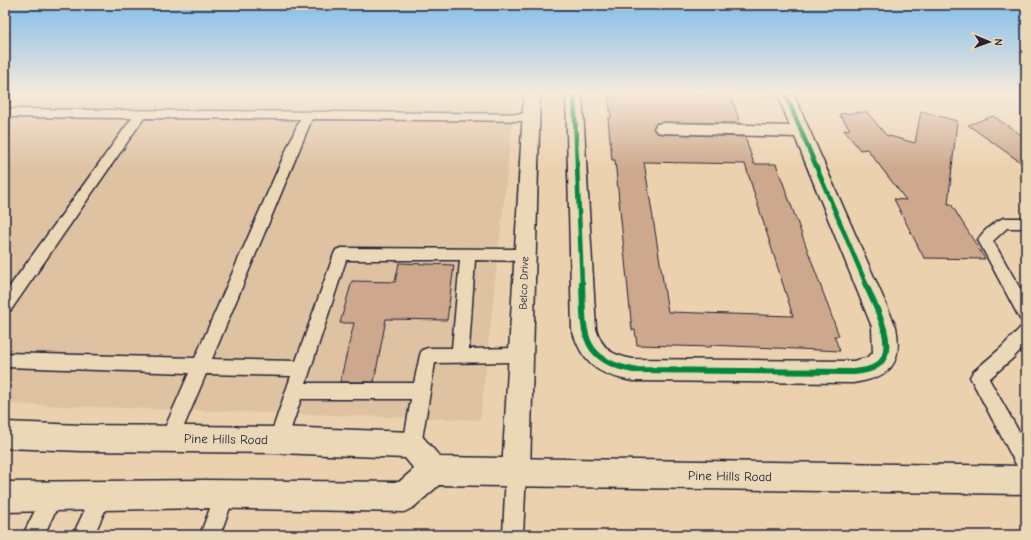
<svg xmlns="http://www.w3.org/2000/svg" width="1031" height="540" font-family="'Comic Neue',sans-serif">
<style>
.built{fill:#dfc2a2}
.building{fill:#cda88d;stroke:#22223b;fill-rule:evenodd}
.lines{fill:none;stroke-linecap:round;stroke-linejoin:round}
.lane-casing{stroke:#22223b;stroke-width:3}
.street-casing{stroke:#22223b;stroke-width:3}
.secondary-casing{stroke:#22223b;stroke-width:3}
.lane{fill:#ebd8b6;fill-rule:evenodd}
.street{fill:#ebd8b6;fill-rule:evenodd}
.secondary{fill:#ebd8b6;fill-rule:evenodd}
.cycleway-far1-casing{stroke:#ebd8b6;stroke-width:6}
.cycleway-casing{stroke:#ebd8b6;stroke-width:8}
.cycleway-far1{stroke:#00873e;stroke-width:4.5}
.cycleway{stroke:#00873e;stroke-width:6}
.labels{text-anchor:middle;dominant-baseline:central;stroke-width:3;stroke-linejoin:round;paint-order:stroke}
.street-label{font-size:11px;fill:#22223b;stroke:#ebd8b6}
.near-street-label{font-size:13px;fill:#22223b;stroke:#ebd8b6}
</style>
<rect width="100%" height="100%" fill="#ecd1ae"/>
<filter id="ink" filterUnits="userSpaceOnUse"><feTurbulence type="fractalNoise" baseFrequency=".025" numOctaves="2"/><feDisplacementMap in="SourceGraphic" scale="8" xChannelSelector="R" yChannelSelector="G"/><feConvolveMatrix kernelMatrix="1 2 1 2 8 2 1 2 1" color-interpolation-filters="sRGB"/></filter>
<g filter="url(#ink)">
<!-- built -->
<g class="built">
<path d="M 5,93 L 514,93 L 511,138 L 480,420 L 5,404 Z"/>
<path d="M 235,529 L 233,535 L 65,535 L 149,531 Z"/>
</g>
<!-- building -->
<g class="building">
<path d="M 608,93 L 730,93 L 740,123 L 663,122 L 656,123 L 653,129 L 657,133 L 663,134 L 745,137 L 754,164 L 776,164 L 839,336 L 834,336 L 840,351 L 711,345 L 711,347 L 637,345 L 635,330 L 632,330 L 615,160 L 612,160 L 608,118 L 611,118 ZM 644,162 L 745,164 L 793,316 L 668,312 Z"/>
<path d="M 921,111 L 957,121 L 948,204 L 951,204 L 985,259 L 924,258 L 894,199 L 906,200 L 867,149 L 860,150 L 844,130 L 850,129 L 839,114 L 867,112 L 886,135 L 915,143 Z"/>
<path d="M 993,116 L 1026,138 L 1026,166 L 968,125 Z"/>
<path d="M 399,263 L 454,265 L 447,320 L 386,319 L 374,382 L 340,382 L 354,323 L 340,323 L 352,281 L 395,282 Z"/>
</g>
<g class="lines">
<defs>
<g id="lane">
<path d="M 5,109 L 535,114 L 537,117 L 535,120 L 531,121 L 312,119 L 212,359 L 296,361 L 334,254 L 336,250 L 341,248 L 526,249 L 531,251 L 533,255 L 531,259 L 526,261 L 475,260 L 469,349 L 521,348 L 527,350 L 529,355 L 527,360 L 521,362 L 435,363 L 421,445 L 419,451 L 412,454 L 405,451 L 403,445 L 411,399 L 301,399 L 285,446 L 278,449 L 271,446 L 269,440 L 291,376 L 206,374 L 176,445 L 169,448 L 162,445 L 160,439 L 189,373 L 5,367 L 5,353 L 195,358 L 300,119 L 144,118 L 11,310 L 5,311 L 5,293 L 132,118 L 5,117 ZM 346,260 L 460,260 L 452,348 L 428,348 L 422,350 L 420,355 L 414,383 L 306,383 Z"/>
<path d="M 1004,218 L 1026,218 L 1026,228 L 1007,228 L 993,241 L 1026,299 L 1026,321 L 1020,319 L 978,240 C 982,232 995,221 1004,218 Z"/>
<path d="M 1026,326 L 1026,344 L 1013,358 L 989,379 L 1026,444 L 1026,472 L 1019,470 L 970,377 L 973,372 L 1001,348 L 1020,328 Z"/>
<path d="M 516,462 L 523,465 L 526,472 L 523,535 L 503,535 L 506,472 L 509,465 Z"/>
<path d="M 225,484 L 232,487 L 235,494 L 220,535 L 200,535 L 218,487 Z"/>
<path d="M 53,485 L 60,488 L 63,495 L 44,535 L 23,535 L 46,488 Z"/>
<path d="M 102,485 L 109,488 L 112,495 L 94,535 L 73,535 L 95,488 Z"/>
</g>
<g id="street">
<path d="M 524,93 L 540,93 L 530,472 L 526,482 L 516,486 L 506,482 L 502,472 Z"/>
<path d="M 566,93 L 582,93 L 596,329 C 603,350 612,355 633,359 L 853,361 L 866,358 L 873,353 L 872,327 L 795,137 L 663,133 L 657,132 L 654,128 L 657,124 L 663,123 L 790,126 L 777,93 L 793,93 L 896,327 C 903,365 890,377 853,383 L 633,381 C 598,375 582,364 572,329 Z"/>
</g>
<path id="secondary" d="M 5,422 L 82,425 L 278,427 L 412,432 L 422,436 L 440,457 L 1026,466 L 1026,494 L 439,485 L 414,507 L 404,512 L 203,508 L 5,512 L 5,482 L 203,480 L 399,482 L 414,469 L 405,458 L 278,453 L 82,451 L 5,448 Z"/>
</defs>
<!-- lane casing -->
<use href="#lane" class="lane-casing"/>
<!-- street casing -->
<use href="#street" class="street-casing"/>
<!-- secondary casing -->
<use href="#secondary" class="secondary-casing"/>
<!-- lane -->
<use href="#lane" class="lane"/>
<!-- street -->
<use href="#street" class="street"/>
<!-- secondary -->
<use href="#secondary" class="secondary"/>
<defs>
<g id="cycleway-far1">
<path d="M 574,93 L 582,284"/>
<path d="M 785,93 L 866,284"/>
</g>
<path id="cycleway" d="M 582,283 C 584,328 578,360 633,370 L 853,372 C 862,371 872,370 879,364 C 899,347 873,301 865,283"/>
</defs>
<!-- cycleway-far1 casing -->
<use href="#cycleway-far1" class="cycleway-far1-casing"/>
<!-- cycleway casing -->
<use href="#cycleway" class="cycleway-casing"/>
<!-- cycleway-far1 -->
<use href="#cycleway-far1" class="cycleway-far1"/>
<!-- cycleway -->
<use href="#cycleway" class="cycleway"/>
</g>
</g>
<!-- sky -->
<linearGradient id="sky" x2="0" y2="1"><stop stop-color="#83beea"/><stop offset="0.55" stop-color="#f6eadb"/><stop offset="1" stop-color="#f6eadb" stop-opacity="0"/></linearGradient>
<rect width="1031" height="169" fill="url(#sky)"/>
<g class="labels">
<!-- street labels -->
<g class="street-label">
<text transform="translate(524 283) rotate(-88)">Belco Drive</text>
</g>
<!-- near-street labels -->
<g class="near-street-label">
<text transform="translate(226 439) rotate(1)">Pine Hills Road</text>
<text transform="translate(730 476) rotate(1)">Pine Hills Road</text>
</g>
</g>
<!-- margin -->
<rect width="1031" height="540" fill="none" stroke="#ebd8b6" stroke-width="20"/>
<rect x="10" y="10" width="1011" height="520" fill="none" stroke="#22223b" stroke-width="1.5" filter="url(#ink)"/>
<!-- north arrow -->
<g transform="translate(989 42) rotate(92)" stroke="#ebd8b6" stroke-width="3" paint-order="stroke">
<path d="M0-3L7 15L0 10L-7 15Z" fill="#22223b"/>
<text y="-6" font-size="11" font-weight="bold" text-anchor="middle" fill="#22223b">N</text>
</g>
</svg>
